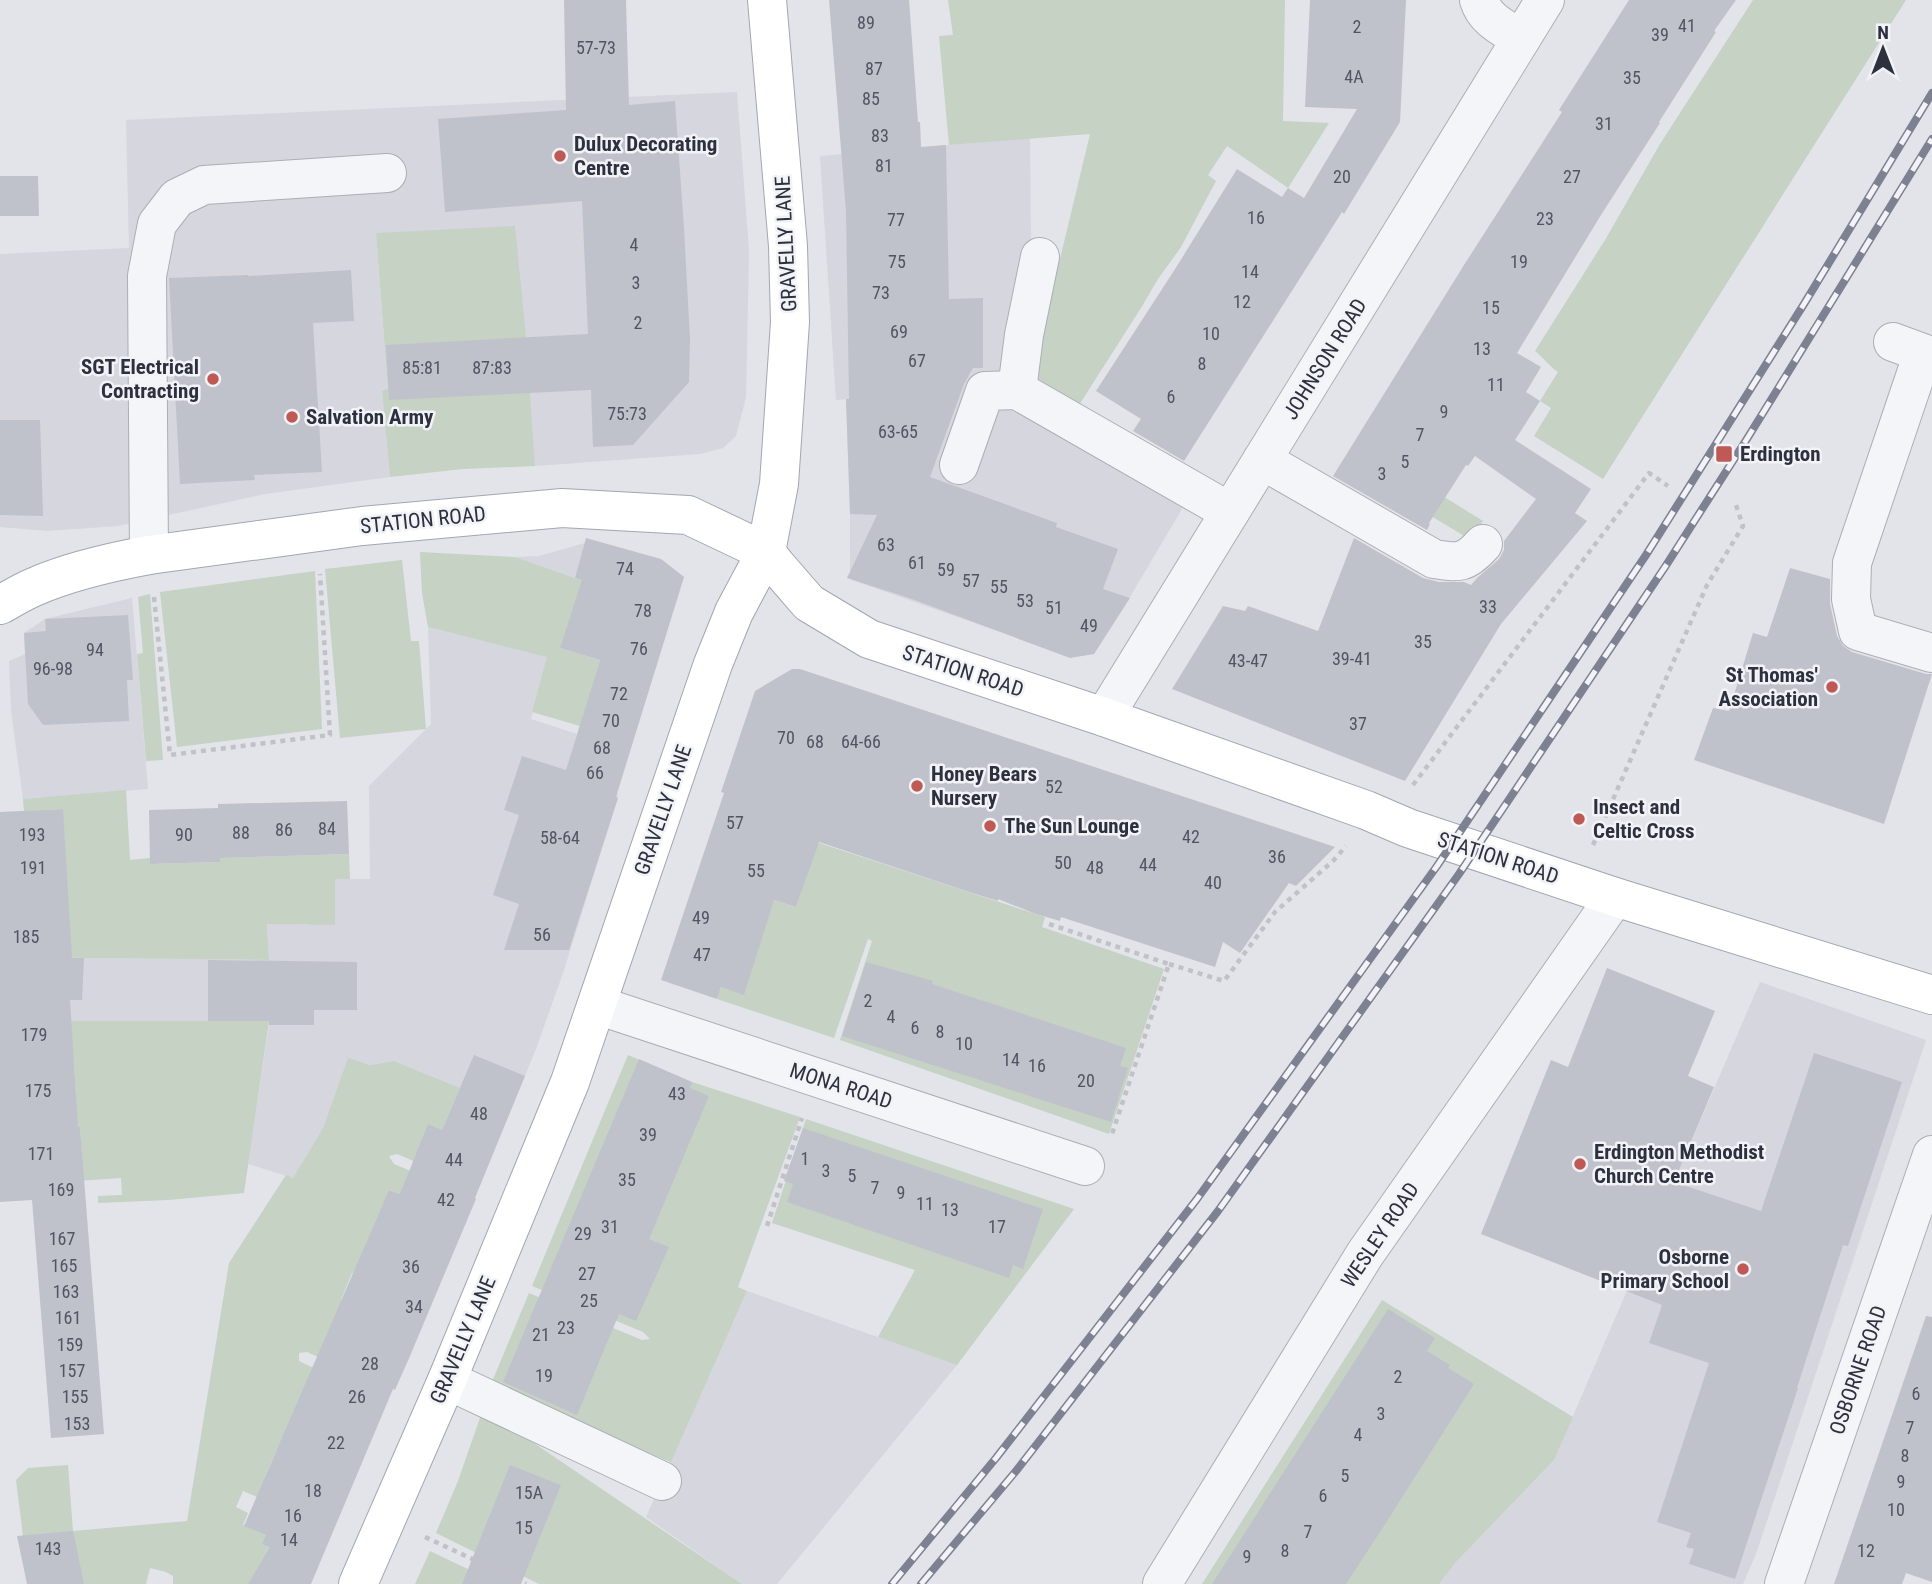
<svg xmlns="http://www.w3.org/2000/svg" width="1932" height="1584" font-family="'Roboto Condensed',sans-serif">
<style>
.built{fill:#d5d6de}
.green{fill:#c5d2c4}
.building{fill:#c0c2cb}
.lines{fill:none;stroke-linecap:round;stroke-linejoin:round}
.minor-casing{stroke:#abaeb6;stroke-width:40}
.major-casing{stroke:#a3a6b3;stroke-width:40}
.path{stroke:#c0c2c8;stroke-width:4.5;stroke-dasharray:5 5;stroke-linecap:butt}
.minor{stroke:#f4f5f8;stroke-width:38}
.major{stroke:#fff;stroke-width:38}
.rail-casing{stroke:#7d8191;stroke-width:8}
.rail{stroke:#f2f3f6;stroke-width:5;stroke-dasharray:16;stroke-linecap:butt}
.poi-dot{fill:#bf5956;stroke:#f2f3f6;stroke-width:2.5}
.labels{text-anchor:middle;dominant-baseline:central;stroke-width:5;stroke-linejoin:round;paint-order:stroke}
.number-label{font-size:18px;fill:#515462}
.poi-label{font-size:21px;font-weight:bold;fill:#2c303f;stroke:#f2f3f6;text-anchor:start}
.street-label{font-size:21px;fill:#2c303f;stroke:#f2f3f6}
</style>
<rect width="100%" height="100%" fill="#e2e4e9"/>
<!-- built -->
<g class="built">
<path d="M 737,92 L 749,251 L 746,397 L 736,436 L 723,448 L 700,454 L 535,466 L 529,393 L 376,233 L 388,390 L 382,391 L 390,477 L 265,494 L 118,526 L 47,531 L 0,527 L 0,254 L 129,248 L 126,120 Z"/>
<path d="M 1030,138 L 1031,246 L 1008,378 L 1038,379 L 1199,480 L 1130,597 L 1094,654 L 1071,657 L 852,580 L 850,572 L 850,514 L 846,399 L 836,400 L 820,156 Z"/>
<path d="M 585,543 L 661,559 L 684,577 L 674,607 L 575,578 L 515,557 L 539,556 Z"/>
<path d="M 132,598 L 148,789 L 23,799 L 11,711 L 9,661 L 25,654 L 24,633 L 45,619 Z"/>
<path d="M 428,627 L 548,657 L 531,719 L 577,734 L 565,776 L 617,792 L 618,798 L 563,973 L 536,1049 L 511,1109 L 394,1061 L 370,1065 L 348,1059 L 323,1128 L 293,1178 L 248,1164 L 269,1025 L 68,1021 L 0,957 L 269,960 L 267,923 L 309,925 L 335,879 L 370,879 L 369,786 L 431,724 Z"/>
<path d="M 1760,982 L 1926,1040 L 1756,1554 L 1743,1584 L 1439,1584 L 1457,1561 L 1554,1460 Z"/>
<path d="M 747,1291 L 957,1365 L 777,1584 L 742,1584 L 646,1517 Z"/>
</g>
<!-- green -->
<g class="green">
<path d="M 948,0 L 1285,0 L 1283,121 L 1329,123 L 1288,188 L 1227,146 L 1208,175 L 1216,181 L 1181,247 L 1158,279 L 1141,308 L 1079,405 L 1038,379 L 1042,334 L 1090,134 L 949,145 L 939,36 L 953,35 Z"/>
<path d="M 1753,0 L 1906,0 L 1603,479 L 1534,436 L 1551,408 L 1540,401 L 1558,372 C 1549,366 1544,358 1535,351 L 1605,240 L 1660,144 Z"/>
<path d="M 515,226 L 526,337 L 535,466 L 463,469 L 390,477 L 382,391 L 388,389 L 376,233 Z"/>
<path d="M 1433,490 L 1483,521 L 1471,540 L 1421,510 Z"/>
<path d="M 420,552 L 515,557 L 575,578 L 619,591 L 560,648 L 600,660 L 580,726 L 532,712 L 547,657 L 428,627 L 422,593 Z"/>
<path d="M 402,560 L 411,641 L 419,641 L 426,729 L 340,738 L 325,569 Z"/>
<path d="M 315,571 L 322,729 L 177,747 L 160,592 Z"/>
<path d="M 150,594 L 163,760 L 146,761 L 137,654 L 143,653 L 138,597 Z"/>
<path d="M 126,790 L 130,860 L 150,858 L 151,864 L 219,862 L 220,858 L 349,854 L 350,879 L 335,879 L 335,925 L 267,924 L 269,960 L 0,957 L 63,809 L 24,811 L 23,799 Z"/>
<path d="M 795,835 L 1045,917 L 1042,927 L 1164,969 L 1109,1134 L 840,1040 L 872,941 L 868,939 L 834,1038 L 717,999 L 721,987 L 744,994 L 754,962 L 731,955 L 752,893 L 796,907 L 806,877 Z"/>
<path d="M 68,1021 L 269,1021 L 244,1193 L 169,1200 L 98,1203 L 98,1196 L 122,1195 L 121,1178 L 62,1182 L 82,1160 L 80,1127 L 57,1127 L 76,1098 L 74,1064 Z"/>
<path d="M 628,1055 L 692,1082 L 800,1117 L 738,1287 L 747,1291 L 671,1462 L 553,1416 L 489,1389 L 529,1293 L 642,1340 L 650,1339 L 643,1332 L 532,1286 Z"/>
<path d="M 348,1058 L 370,1065 L 394,1061 L 460,1088 L 442,1130 L 425,1166 L 397,1154 L 389,1156 L 394,1164 L 425,1177 L 415,1200 L 390,1190 L 363,1251 L 378,1284 L 352,1273 L 341,1300 L 367,1312 L 342,1368 L 307,1352 L 299,1353 L 299,1361 L 316,1369 L 303,1459 L 277,1449 L 265,1477 L 280,1507 L 243,1491 L 236,1507 L 248,1513 L 243,1525 L 266,1535 L 263,1544 L 318,1567 L 310,1584 L 173,1584 L 173,1576 L 166,1572 L 150,1568 L 146,1584 L 84,1584 L 23,1536 L 16,1480 L 28,1468 L 68,1465 L 73,1531 L 187,1521 L 229,1263 L 286,1175 L 293,1178 L 323,1128 Z"/>
<path d="M 806,1119 L 1074,1209 L 957,1365 L 878,1337 L 915,1270 L 772,1223 Z"/>
<path d="M 1382,1300 L 1573,1417 L 1554,1460 L 1457,1561 L 1439,1584 L 1202,1584 Z"/>
<path d="M 482,1412 L 500,1420 L 742,1584 L 539,1584 L 436,1533 L 458,1481 Z"/>
<path d="M 430,1551 L 499,1584 L 415,1584 Z"/>
</g>
<!-- building -->
<g class="building">
<path d="M 564,0 L 626,0 L 629,105 L 675,101 L 684,228 L 690,339 L 689,382 L 633,445 L 593,447 L 591,390 L 389,400 L 386,345 L 588,334 L 582,201 L 445,212 L 438,119 L 566,110 Z"/>
<path d="M 829,0 L 909,0 L 918,122 L 920,122 L 921,147 L 946,145 L 949,299 L 983,298 L 983,368 L 973,368 L 964,384 L 930,477 L 1057,523 L 1056,527 L 1118,549 L 1103,589 L 1130,598 L 1094,654 L 1070,658 L 909,598 L 847,578 L 877,515 L 850,514 L 846,399 L 849,399 L 846,212 Z"/>
<path d="M 1310,0 L 1406,0 L 1400,122 L 1344,214 L 1342,212 L 1184,461 L 1133,431 L 1141,419 L 1096,391 L 1177,266 L 1237,169 L 1282,197 L 1288,188 L 1304,198 L 1357,109 L 1305,107 Z"/>
<path d="M 1629,0 L 1736,0 L 1714,31 L 1716,32 L 1659,122 L 1660,123 L 1601,215 L 1517,353 L 1541,367 L 1526,392 L 1540,401 L 1515,440 L 1591,489 L 1575,513 L 1587,521 L 1501,624 L 1405,781 L 1172,689 L 1223,606 L 1245,611 L 1248,606 L 1318,631 L 1354,538 L 1423,578 L 1439,582 L 1464,582 L 1471,585 L 1477,578 L 1499,559 L 1504,550 L 1504,541 L 1536,499 L 1475,456 L 1468,466 L 1466,465 L 1429,523 L 1430,524 L 1427,530 L 1333,476 L 1464,265 L 1562,112 L 1559,110 Z"/>
<path d="M 0,176 L 38,176 L 39,216 L 0,216 Z"/>
<path d="M 351,270 L 354,321 L 313,323 L 322,472 L 254,475 L 255,480 L 180,484 L 169,278 L 248,275 L 248,276 Z"/>
<path d="M 0,420 L 40,420 L 43,516 L 0,515 Z"/>
<path d="M 586,538 L 661,559 L 684,577 L 616,797 L 618,798 L 569,950 L 504,950 L 519,904 L 493,895 L 519,815 L 504,810 L 522,756 L 566,770 L 600,660 L 560,648 L 582,580 L 575,578 Z"/>
<path d="M 1790,568 L 1830,579 L 1830,604 L 1837,636 L 1843,646 L 1852,652 L 1926,674 L 1932,674 L 1884,824 L 1694,760 L 1713,708 L 1729,711 L 1753,633 L 1767,637 Z"/>
<path d="M 128,615 L 133,680 L 127,680 L 129,721 L 43,725 L 28,704 L 24,633 L 46,631 L 45,619 Z"/>
<path d="M 792,669 L 800,669 L 1335,847 L 1296,886 L 1289,883 L 1240,953 L 1223,942 L 1215,967 L 1061,917 L 1060,921 L 1036,914 L 998,899 L 998,901 L 966,891 L 819,842 L 796,907 L 774,900 L 744,995 L 721,987 L 717,999 L 661,980 L 724,793 L 721,792 L 755,691 Z"/>
<path d="M 347,801 L 349,854 L 220,858 L 220,862 L 150,864 L 149,810 L 218,808 L 218,804 Z"/>
<path d="M 63,809 L 72,958 L 84,958 L 82,1000 L 70,1000 L 78,1127 L 80,1127 L 104,1434 L 51,1438 L 32,1200 L 0,1202 L 0,812 Z"/>
<path d="M 208,960 L 357,962 L 357,1010 L 314,1010 L 314,1025 L 269,1025 L 269,1021 L 208,1021 Z"/>
<path d="M 866,962 L 933,981 L 932,984 L 1126,1048 L 1120,1066 L 1128,1068 L 1111,1122 L 842,1036 Z"/>
<path d="M 1607,968 L 1715,1011 L 1688,1076 L 1714,1087 L 1674,1182 L 1761,1211 L 1814,1053 L 1902,1082 L 1848,1246 L 1843,1245 L 1797,1388 L 1798,1388 L 1735,1579 L 1689,1564 L 1694,1549 L 1686,1547 L 1691,1533 L 1657,1522 L 1709,1363 L 1649,1343 L 1662,1305 L 1481,1234 L 1551,1060 L 1568,1067 Z"/>
<path d="M 474,1055 L 525,1076 L 475,1198 L 476,1199 L 410,1356 L 395,1390 L 393,1389 L 311,1584 L 248,1584 L 270,1547 L 262,1544 L 266,1535 L 244,1526 L 278,1447 L 389,1190 L 400,1194 L 428,1124 L 442,1130 Z"/>
<path d="M 639,1059 L 692,1082 L 690,1088 L 709,1096 L 649,1239 L 669,1247 L 636,1321 L 619,1314 L 577,1415 L 503,1382 Z"/>
<path d="M 803,1128 L 1043,1209 L 1023,1269 L 1013,1265 L 1009,1278 L 787,1202 L 793,1184 L 784,1181 Z"/>
<path d="M 1388,1309 L 1435,1338 L 1427,1351 L 1450,1365 L 1448,1368 L 1474,1384 L 1382,1529 L 1346,1584 L 1212,1584 Z"/>
<path d="M 1926,1316 L 1932,1317 L 1932,1582 L 1906,1573 L 1902,1584 L 1834,1584 Z"/>
<path d="M 510,1465 L 561,1485 L 521,1584 L 462,1584 Z"/>
<path d="M 73,1531 L 84,1584 L 27,1584 L 17,1536 Z"/>
</g>
<g class="lines">
<defs>
<g id="minor">
<path d="M 1479,0 C 1485,20 1504,28 1521,39"/>
<path d="M 1893,342 L 1923,353 L 1852,563 L 1851,599 L 1858,631 L 1932,653"/>
<path d="M 1017,390 L 1024,335 L 1040,257"/>
<path d="M 1262,460 L 1434,559 C 1459,563 1465,564 1483,544"/>
<path d="M 959,465 L 985,391 L 1017,390 L 1230,512"/>
<path d="M 149,555 L 147,276 L 157,224 L 177,198 L 204,185 L 387,173"/>
<path d="M 1104,717 L 1545,0"/>
<path d="M 597,1005 L 1085,1166"/>
<path d="M 447,1380 L 662,1481"/>
<path d="M 1162,1584 L 1365,1254 L 1615,897"/>
<path d="M 1784,1584 L 1932,1155"/>
</g>
<g id="major">
<path d="M 0,605 C 11,599 22,592 34,587 C 70,571 111,562 149,555 L 362,526 L 562,508 L 688,515 L 766,552 L 776,565 L 809,603 L 869,639 L 1104,717 L 1366,810 L 1408,828 L 1615,897 L 1932,995"/>
<path d="M 358,1584 L 447,1380 L 570,1082 L 713,664 L 734,612 L 766,552 L 779,484 L 790,322 L 788,246 L 767,0"/>
</g>
</defs>
<!-- minor casing -->
<use href="#minor" class="minor-casing"/>
<!-- major casing -->
<use href="#major" class="major-casing"/>
<!-- path -->
<g class="path">
<path d="M 154,597 L 170,755 L 330,735 L 320,574"/>
<path d="M 1413,785 L 1649,473 L 1668,486"/>
<path d="M 1593,845 L 1707,585 L 1743,526 L 1735,502"/>
<path d="M 1049,924 L 1169,964 L 1112,1134"/>
<path d="M 1169,964 L 1224,981 L 1275,912 L 1333,861 L 1346,846"/>
<path d="M 767,1226 L 802,1118"/>
<path d="M 425,1537 L 526,1584"/>
</g>
<!-- minor -->
<use href="#minor" class="minor"/>
<!-- major -->
<use href="#major" class="major"/>
<defs>
<g id="rail">
<path d="M 892,1584 L 996,1458 L 1197,1199 L 1437,866 L 1646,555 L 1804,304 L 1932,93"/>
<path d="M 921,1584 L 1016,1471 L 1218,1211 L 1459,874 L 1665,567 L 1745,442 L 1932,139"/>
</g>
</defs>
<!-- rail casing -->
<use href="#rail" class="rail-casing"/>
<!-- rail -->
<use href="#rail" class="rail"/>
</g>
<!-- markers -->
<g class="poi-dot">
<circle cx="560" cy="156" r="7"/>
<circle cx="213" cy="379" r="7"/>
<circle cx="292" cy="417" r="7"/>
<rect x="1715" y="445" width="18" height="18" rx="3.5"/>
<circle cx="1832" cy="687" r="7"/>
<circle cx="917" cy="786" r="7"/>
<circle cx="1579" cy="819" r="7"/>
<circle cx="990" cy="826" r="7"/>
<circle cx="1580" cy="1164" r="7"/>
<circle cx="1743" cy="1269" r="7"/>
</g>
<g class="labels">
<!-- number labels -->
<g class="number-label">
<text x="866" y="22">89</text>
<text x="1687" y="25">41</text>
<text x="1357" y="26">2</text>
<text x="1660" y="34">39</text>
<text x="596" y="47">57-73</text>
<text x="874" y="68">87</text>
<text x="1354" y="76">4A</text>
<text x="1632" y="77">35</text>
<text x="871" y="98">85</text>
<text x="1604" y="123">31</text>
<text x="880" y="135">83</text>
<text x="884" y="165">81</text>
<text x="1342" y="176">20</text>
<text x="1572" y="176">27</text>
<text x="1256" y="217">16</text>
<text x="1545" y="218">23</text>
<text x="896" y="219">77</text>
<text x="634" y="244">4</text>
<text x="897" y="261">75</text>
<text x="1519" y="261">19</text>
<text x="1250" y="271">14</text>
<text x="636" y="282">3</text>
<text x="881" y="292">73</text>
<text x="1242" y="301">12</text>
<text x="1491" y="307">15</text>
<text x="638" y="322">2</text>
<text x="899" y="331">69</text>
<text x="1211" y="333">10</text>
<text x="1482" y="348">13</text>
<text x="917" y="360">67</text>
<text x="1202" y="363">8</text>
<text x="422" y="367">85:81</text>
<text x="492" y="367">87:83</text>
<text x="1496" y="384">11</text>
<text x="1171" y="396">6</text>
<text x="1444" y="411">9</text>
<text x="627" y="413">75:73</text>
<text x="898" y="431">63-65</text>
<text x="1420" y="434">7</text>
<text x="1405" y="461">5</text>
<text x="1382" y="473">3</text>
<text x="886" y="544">63</text>
<text x="917" y="562">61</text>
<text x="625" y="568">74</text>
<text x="946" y="569">59</text>
<text x="971" y="580">57</text>
<text x="999" y="586">55</text>
<text x="1025" y="600">53</text>
<text x="1488" y="606">33</text>
<text x="1054" y="607">51</text>
<text x="643" y="610">78</text>
<text x="1089" y="625">49</text>
<text x="1423" y="641">35</text>
<text x="639" y="648">76</text>
<text x="95" y="649">94</text>
<text x="1352" y="658">39-41</text>
<text x="1248" y="660">43-47</text>
<text x="53" y="668">96-98</text>
<text x="619" y="693">72</text>
<text x="611" y="720">70</text>
<text x="1358" y="723">37</text>
<text x="786" y="737">70</text>
<text x="815" y="741">68</text>
<text x="861" y="741">64-66</text>
<text x="602" y="747">68</text>
<text x="595" y="772">66</text>
<text x="1054" y="786">52</text>
<text x="735" y="822">57</text>
<text x="327" y="828">84</text>
<text x="284" y="829">86</text>
<text x="241" y="832">88</text>
<text x="32" y="834">193</text>
<text x="184" y="834">90</text>
<text x="1191" y="836">42</text>
<text x="560" y="837">58-64</text>
<text x="1277" y="856">36</text>
<text x="1063" y="862">50</text>
<text x="1148" y="864">44</text>
<text x="33" y="867">191</text>
<text x="1095" y="867">48</text>
<text x="756" y="870">55</text>
<text x="1213" y="882">40</text>
<text x="701" y="917">49</text>
<text x="542" y="934">56</text>
<text x="26" y="936">185</text>
<text x="702" y="954">47</text>
<text x="868" y="1000">2</text>
<text x="891" y="1016">4</text>
<text x="915" y="1027">6</text>
<text x="940" y="1031">8</text>
<text x="34" y="1034">179</text>
<text x="964" y="1043">10</text>
<text x="1011" y="1059">14</text>
<text x="1037" y="1065">16</text>
<text x="1086" y="1080">20</text>
<text x="38" y="1090">175</text>
<text x="677" y="1093">43</text>
<text x="479" y="1113">48</text>
<text x="648" y="1134">39</text>
<text x="41" y="1153">171</text>
<text x="805" y="1158">1</text>
<text x="454" y="1159">44</text>
<text x="826" y="1170">3</text>
<text x="852" y="1175">5</text>
<text x="627" y="1179">35</text>
<text x="875" y="1187">7</text>
<text x="61" y="1189">169</text>
<text x="901" y="1192">9</text>
<text x="446" y="1199">42</text>
<text x="925" y="1203">11</text>
<text x="950" y="1209">13</text>
<text x="610" y="1226">31</text>
<text x="997" y="1226">17</text>
<text x="583" y="1233">29</text>
<text x="62" y="1238">167</text>
<text x="64" y="1265">165</text>
<text x="411" y="1266">36</text>
<text x="587" y="1273">27</text>
<text x="66" y="1291">163</text>
<text x="589" y="1300">25</text>
<text x="414" y="1306">34</text>
<text x="68" y="1317">161</text>
<text x="566" y="1327">23</text>
<text x="541" y="1334">21</text>
<text x="70" y="1344">159</text>
<text x="370" y="1363">28</text>
<text x="72" y="1370">157</text>
<text x="544" y="1375">19</text>
<text x="1398" y="1376">2</text>
<text x="1916" y="1393">6</text>
<text x="75" y="1396">155</text>
<text x="357" y="1396">26</text>
<text x="1381" y="1413">3</text>
<text x="77" y="1423">153</text>
<text x="1910" y="1427">7</text>
<text x="1358" y="1434">4</text>
<text x="336" y="1442">22</text>
<text x="1905" y="1455">8</text>
<text x="1345" y="1475">5</text>
<text x="1901" y="1481">9</text>
<text x="313" y="1490">18</text>
<text x="529" y="1492">15A</text>
<text x="1323" y="1495">6</text>
<text x="1896" y="1509">10</text>
<text x="293" y="1515">16</text>
<text x="524" y="1527">15</text>
<text x="1308" y="1531">7</text>
<text x="289" y="1539">14</text>
<text x="48" y="1548">143</text>
<text x="1285" y="1550">8</text>
<text x="1866" y="1550">12</text>
<text x="1247" y="1556">9</text>
</g>
<!-- poi labels -->
<g class="poi-label">
<text x="574" y="144">Dulux Decorating<tspan x="574" dy="24">Centre</tspan></text>
<text x="199" y="367" text-anchor="end">SGT Electrical<tspan x="199" dy="24">Contracting</tspan></text>
<text x="306" y="417">Salvation Army</text>
<text x="1740" y="454">Erdington</text>
<text x="1818" y="675" text-anchor="end">St Thomas'<tspan x="1818" dy="24">Association</tspan></text>
<text x="931" y="774">Honey Bears<tspan x="931" dy="24">Nursery</tspan></text>
<text x="1593" y="807">Insect and<tspan x="1593" dy="24">Celtic Cross</tspan></text>
<text x="1004" y="826">The Sun Lounge</text>
<text x="1594" y="1152">Erdington Methodist<tspan x="1594" dy="24">Church Centre</tspan></text>
<text x="1729" y="1257" text-anchor="end">Osborne<tspan x="1729" dy="24">Primary School</tspan></text>
</g>
<!-- street labels -->
<g class="street-label">
<text transform="translate(786 244) rotate(-93)">GRAVELLY LANE</text>
<text transform="translate(1325 359) rotate(-58)">JOHNSON ROAD</text>
<text transform="translate(423 520) rotate(-6)">STATION ROAD</text>
<text transform="translate(963 671) rotate(18)">STATION ROAD</text>
<text transform="translate(663 810) rotate(-71)">GRAVELLY LANE</text>
<text transform="translate(1498 858) rotate(18)">STATION ROAD</text>
<text transform="translate(841 1086) rotate(18)">MONA ROAD</text>
<text transform="translate(1380 1235) rotate(-56)">WESLEY ROAD</text>
<text transform="translate(463 1340) rotate(-67)">GRAVELLY LANE</text>
<text transform="translate(1858 1370) rotate(-71)">OSBORNE ROAD</text>
</g>
</g>
<!-- north arrow -->
<g transform="translate(1883 49)" stroke="#f2f3f6" stroke-width="5" paint-order="stroke">
<path d="M0-5L12 26L0 18L-12 26Z" fill="#2c303f"/>
<text y="-10" font-size="19" font-weight="bold" text-anchor="middle" fill="#2c303f">N</text>
</g>
</svg>
